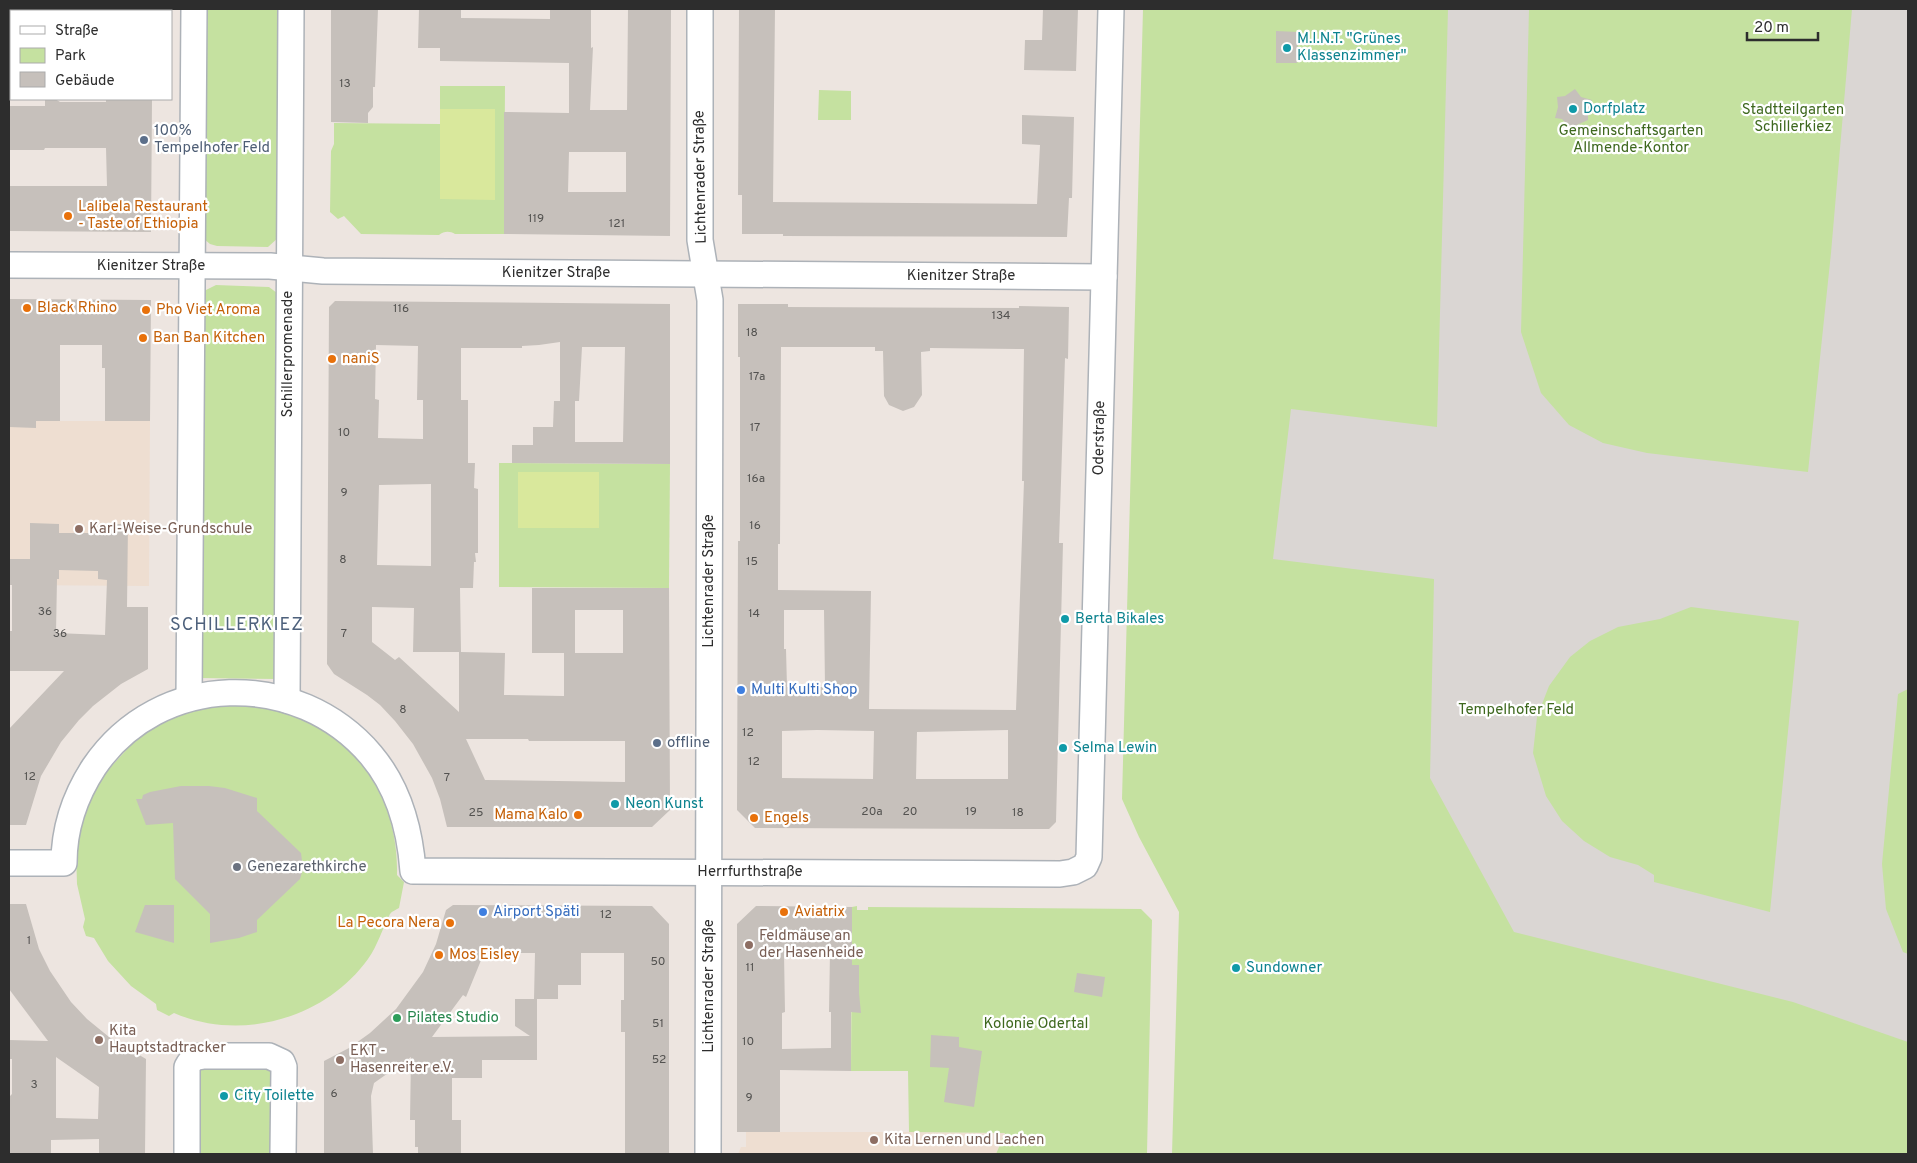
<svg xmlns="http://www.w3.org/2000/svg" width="1917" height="1163" font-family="Overpass,sans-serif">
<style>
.education{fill:#eeded1}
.green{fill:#c5e1a0}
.pitch{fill:#d9e89c}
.plaza{fill:#dad6d3;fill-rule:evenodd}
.building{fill:#c6c0bb;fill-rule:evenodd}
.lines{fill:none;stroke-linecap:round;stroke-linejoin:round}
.minor-casing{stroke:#adb2b8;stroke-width:28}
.minor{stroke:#fff;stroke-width:25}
.culture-dot{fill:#0f9aa8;stroke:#fff;stroke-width:2}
.service-dot{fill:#5c6f8a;stroke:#fff;stroke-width:2}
.food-dot{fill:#e8710a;stroke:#fff;stroke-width:2}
.education-dot{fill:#8d6e63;stroke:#fff;stroke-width:2}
.shop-dot{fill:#3f7fe0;stroke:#fff;stroke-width:2}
.worship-dot{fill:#6b7280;stroke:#fff;stroke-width:2}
.leisure-dot{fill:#2e9e5b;stroke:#fff;stroke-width:2}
.labels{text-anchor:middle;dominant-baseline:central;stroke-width:4.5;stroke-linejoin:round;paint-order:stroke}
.number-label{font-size:12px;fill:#535250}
.culture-label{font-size:15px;fill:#0d838f;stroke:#fff;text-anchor:start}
.park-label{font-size:15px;fill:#3e681e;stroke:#fff}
.service-label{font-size:15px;fill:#4e5e75;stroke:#fff;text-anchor:start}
.street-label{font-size:15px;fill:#2d2d2d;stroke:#fff}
.food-label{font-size:15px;fill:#c56008;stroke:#fff;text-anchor:start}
.education-label{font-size:15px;fill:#785e54;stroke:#fff;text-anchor:start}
.shop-label{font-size:15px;fill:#366cbe;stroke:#fff;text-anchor:start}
.worship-label{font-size:15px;fill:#5b616d;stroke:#fff;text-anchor:start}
.leisure-label{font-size:15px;fill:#27864d;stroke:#fff;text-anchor:start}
.quarter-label{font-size:18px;letter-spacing:1px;fill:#4e617c;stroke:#fff}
</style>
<rect width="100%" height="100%" fill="#ede5e0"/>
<!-- education -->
<g class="education">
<path d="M 9,378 L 36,378 L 36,421 L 150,421 L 149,586 L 9,585 Z"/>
<path d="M 746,1132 L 909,1132 L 1005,1133 L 996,1154 L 738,1154 L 741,1147 L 746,1147 Z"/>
</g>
<!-- green -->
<g class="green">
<path d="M 202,9 L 283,9 L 279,237 L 268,247 L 217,246 L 210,244 L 204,239 Z"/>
<path d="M 1143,9 L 1908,9 L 1908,1154 L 1172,1154 L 1179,912 L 1139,837 L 1122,799 Z"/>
<path d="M 440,86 L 505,86 L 504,234 L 455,234 C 450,231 444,231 439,235 L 361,234 L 344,216 L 338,219 L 330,212 L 331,151 L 334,144 L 334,123 L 440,124 Z"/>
<path d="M 819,90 L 851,91 L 851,120 L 818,120 Z"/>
<path d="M 216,285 L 269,287 L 277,293 L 276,679 L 199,678 L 204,291 Z"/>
<path d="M 499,463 L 670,464 L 669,588 L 499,587 Z"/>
<path d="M 198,703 C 224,704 253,702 278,710 C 354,732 399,796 397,875 L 404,882 L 399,908 C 396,910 392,911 390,914 C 382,929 378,945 368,959 C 325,1019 241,1042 174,1013 L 169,1016 L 157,1010 L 156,1004 L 131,986 L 108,961 L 94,938 L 86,936 L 83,927 L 85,919 L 77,884 L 76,854 L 80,827 L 91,798 L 107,771 L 154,720 Z"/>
<path d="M 857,906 L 857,910 L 868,910 L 868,907 L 1141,909 L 1152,920 L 1147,1154 L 996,1154 L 1005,1133 L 909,1132 L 908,1071 L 851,1071 L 852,907 Z"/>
<path d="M 202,1068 L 268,1068 L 273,1070 L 275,1154 L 195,1154 L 196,1073 Z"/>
</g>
<!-- pitch -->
<g class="pitch">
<path d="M 440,109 L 495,109 L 495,200 L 440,199 Z"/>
<rect x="518" y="472" width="81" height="56"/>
</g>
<!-- plaza -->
<path class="plaza" d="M 1448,9 L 1529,9 L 1521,332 L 1541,393 L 1569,425 L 1603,443 L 1647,453 L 1808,472 L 1831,253 L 1852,9 L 1908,9 L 1908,689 L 1898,694 L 1882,864 L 1886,909 L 1903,952 L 1908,954 L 1908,1042 L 1793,1002 L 1514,932 L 1430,778 L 1434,579 L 1273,559 L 1291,409 L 1437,427 ZM 1691,607 L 1799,621 L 1770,912 L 1654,882 L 1654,875 L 1638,865 L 1610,857 L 1584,841 L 1562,821 L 1546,796 L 1533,753 L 1537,717 L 1549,686 L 1570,657 L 1590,641 L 1618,627 L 1660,619 Z"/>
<!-- building -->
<g class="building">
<path d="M 331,9 L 378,9 L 375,87 L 373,87 L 373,107 L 368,113 L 368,123 L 331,122 Z"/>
<path d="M 419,9 L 461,9 L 461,18 L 550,19 L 550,9 L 591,9 L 591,48 L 593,47 L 590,110 L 627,110 L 628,9 L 671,9 L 670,236 L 504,234 L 504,112 L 569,113 L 569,63 L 440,61 L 440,48 L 418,48 ZM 569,152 L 626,152 L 626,192 L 568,192 Z"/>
<path d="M 739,9 L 775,9 L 773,202 L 1037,204 L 1040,145 L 1022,144 L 1022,115 L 1074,117 L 1072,198 L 1069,198 L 1067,237 L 783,236 L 783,234 L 742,234 L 742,195 L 738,195 Z"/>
<path d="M 1043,9 L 1078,9 L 1076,71 L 1024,70 L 1025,40 L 1042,40 Z"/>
<path d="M 1276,31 L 1298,32 L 1297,63 L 1276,63 Z"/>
<path d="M 1575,89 L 1581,97 L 1592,100 L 1588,110 L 1588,120 L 1570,128 L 1562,119 L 1555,118 L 1558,107 L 1557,97 L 1565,96 Z"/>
<path d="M 45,99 L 55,99 L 60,102 L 106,102 L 106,99 L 152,99 L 151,232 L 9,231 L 9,186 L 107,186 L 106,148 L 45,148 L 44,150 L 9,150 L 9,106 L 45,106 Z"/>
<path d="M 9,299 L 151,300 L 150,421 L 105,421 L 105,368 L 102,368 L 102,345 L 60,345 L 60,421 L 36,421 L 36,428 L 9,427 Z"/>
<path d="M 335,301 L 670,304 L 670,464 L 512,463 L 512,445 L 533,445 L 533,427 L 553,427 L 554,401 L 575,401 L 575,442 L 623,442 L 625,347 L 582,347 L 579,401 L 560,401 L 560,342 L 539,345 L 522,346 L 522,348 L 461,348 L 461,400 L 468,400 L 468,463 L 475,463 L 474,488 L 478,489 L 478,553 L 475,553 L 476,562 L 474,562 L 473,588 L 460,588 L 461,652 L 505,653 L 504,695 L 564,696 L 564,653 L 573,653 L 532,653 L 532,588 L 669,588 L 670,810 L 652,827 L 447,827 L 440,799 L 432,778 L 413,744 L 395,721 L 380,705 L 367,695 L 334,674 L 327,664 L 329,307 ZM 376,345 L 418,346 L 417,400 L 423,400 L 423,439 L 378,438 L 379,400 L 375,399 ZM 431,484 L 431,566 L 377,565 L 379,485 ZM 372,607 L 414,608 L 413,652 L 459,652 L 459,712 L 399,657 L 395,660 L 372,642 ZM 575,610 L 623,610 L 623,653 L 575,653 ZM 466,739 L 528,739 L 529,741 L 625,741 L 625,782 L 485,780 Z"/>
<path d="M 738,304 L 788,304 L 788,307 L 1019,308 L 1019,306 L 1069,307 L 1068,359 L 1065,358 L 1059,543 L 1063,543 L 1056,822 L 1049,829 L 755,828 L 737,810 L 738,541 L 740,541 L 740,357 L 738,357 ZM 781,347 L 875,347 L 875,351 L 883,351 L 884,396 L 889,405 L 903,411 L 914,407 L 922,395 L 921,352 L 930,351 L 930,348 L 1024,349 L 1022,481 L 1024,481 L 1016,710 L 869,709 L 871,591 L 778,590 L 778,544 L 780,544 ZM 784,610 L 824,610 L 825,687 L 787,687 L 786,649 L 784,649 ZM 817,730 L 874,731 L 873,779 L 782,778 L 782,731 ZM 1008,730 L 1008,779 L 916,779 L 917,732 Z"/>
<path d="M 30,523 L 59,524 L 59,533 L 98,533 L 99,524 L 128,524 L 127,607 L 148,607 L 148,669 L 121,684 L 93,706 L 79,720 L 61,742 L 41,776 L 26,825 L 9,825 L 9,729 L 64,671 L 9,671 L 9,631 L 12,631 L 12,585 L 9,585 L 9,559 L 30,559 ZM 59,570 L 98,571 L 98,579 L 107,580 L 105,635 L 56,633 L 57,579 L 59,579 Z"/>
<path d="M 181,786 L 209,786 L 225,788 L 257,798 L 257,811 L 301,853 L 303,869 L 300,879 L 257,920 L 257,932 L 239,938 L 210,943 L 210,914 L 175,879 L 173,823 L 146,825 L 136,799 L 142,799 L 143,795 L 150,792 Z"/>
<path d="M 9,904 L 26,904 L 39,949 L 50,971 L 71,1002 L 87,1019 L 109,1037 L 146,1059 L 145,1154 L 99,1154 L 99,1139 L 51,1140 L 51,1154 L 9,1154 L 9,1097 L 12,1094 L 12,1059 L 9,1059 L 9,1040 L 48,1041 L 9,989 ZM 56,1057 L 99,1087 L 98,1119 L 56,1118 Z"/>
<path d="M 145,905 L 174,905 L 174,943 L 135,932 Z"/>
<path d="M 453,905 L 652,906 L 669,924 L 669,1154 L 625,1154 L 625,1032 L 621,1032 L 621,1000 L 624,1000 L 624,953 L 581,953 L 581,985 L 558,985 L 558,999 L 537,999 L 537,1060 L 482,1060 L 482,1078 L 452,1078 L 452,1120 L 461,1120 L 461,1154 L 418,1154 L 418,1147 L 415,1147 L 415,1120 L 410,1120 L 411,1057 L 374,1083 L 371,1096 L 373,1154 L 324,1154 L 324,1061 L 349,1048 L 370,1033 L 396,1009 L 423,972 L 436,944 L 446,910 ZM 484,953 L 535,953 L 534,999 L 515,999 L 515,1026 L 530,1036 L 432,1037 L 463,995 L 466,997 Z"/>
<path d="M 756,906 L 852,907 L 852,965 L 859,965 L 859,993 L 861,1013 L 851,1012 L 851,1071 L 780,1070 L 780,1132 L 737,1132 L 737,924 ZM 830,952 L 829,1012 L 831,1012 L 831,1048 L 782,1049 L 782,1013 L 785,1012 L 784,953 Z"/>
<path d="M 1077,973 L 1105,977 L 1102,997 L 1074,992 Z"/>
<path d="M 931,1035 L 959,1037 L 959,1047 L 982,1051 L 974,1107 L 944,1102 L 949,1068 L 930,1067 Z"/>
</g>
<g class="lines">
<defs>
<g id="minor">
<path d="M 700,9 L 700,240 L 710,300 L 708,1154"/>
<path d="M 9,265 L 270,266 L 323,271 L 1104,277"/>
<path d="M 189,698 L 194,9"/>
<path d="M 287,700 L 291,9"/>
<path d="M 9,863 L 64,863 C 64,828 75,796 94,767 C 159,671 298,669 371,755 C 398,787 410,830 413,871 L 1060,874 L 1073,872 L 1085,866 L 1089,857 L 1111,9"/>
<path d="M 187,1154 L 187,1067 C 191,1059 195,1057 203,1056 L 269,1056 L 282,1062 L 284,1067 L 283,1154"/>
</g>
</defs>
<!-- minor casing -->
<use href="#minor" class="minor-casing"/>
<!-- minor -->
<use href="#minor" class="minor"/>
</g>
<!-- markers -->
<g class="culture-dot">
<circle cx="1287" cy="48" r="5"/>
<circle cx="1573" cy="109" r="5"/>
<circle cx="1065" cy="619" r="5"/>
<circle cx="1063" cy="748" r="5"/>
<circle cx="615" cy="804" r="5"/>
<circle cx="1236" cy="968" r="5"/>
<circle cx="224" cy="1096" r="5"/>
</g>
<g class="service-dot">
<circle cx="144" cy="140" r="5"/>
<circle cx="657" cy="743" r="5"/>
</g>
<g class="food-dot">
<circle cx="68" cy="216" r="5"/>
<circle cx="27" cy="308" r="5"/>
<circle cx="146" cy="310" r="5"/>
<circle cx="143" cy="338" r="5"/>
<circle cx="332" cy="359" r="5"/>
<circle cx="578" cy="815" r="5"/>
<circle cx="754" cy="818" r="5"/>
<circle cx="784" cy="912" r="5"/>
<circle cx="450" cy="923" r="5"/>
<circle cx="439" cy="955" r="5"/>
</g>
<g class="education-dot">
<circle cx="79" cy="529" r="5"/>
<circle cx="749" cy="945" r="5"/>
<circle cx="99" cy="1040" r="5"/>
<circle cx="340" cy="1060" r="5"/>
<circle cx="874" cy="1140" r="5"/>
</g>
<g class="shop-dot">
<circle cx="741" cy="690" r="5"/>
<circle cx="483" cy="912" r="5"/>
</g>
<circle class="worship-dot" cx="237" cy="867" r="5"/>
<circle class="leisure-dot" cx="397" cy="1018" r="5"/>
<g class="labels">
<!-- number labels -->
<g class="number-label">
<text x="345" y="84">13</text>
<text x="536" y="219">119</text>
<text x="617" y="224">121</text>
<text x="401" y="309">116</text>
<text x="1001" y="316">134</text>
<text x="752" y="333">18</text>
<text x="757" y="377">17a</text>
<text x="755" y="428">17</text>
<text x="344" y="433">10</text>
<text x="756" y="479">16a</text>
<text x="344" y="493">9</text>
<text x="755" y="526">16</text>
<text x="343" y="560">8</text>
<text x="752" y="562">15</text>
<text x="45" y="612">36</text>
<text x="754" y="614">14</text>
<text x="60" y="634">36</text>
<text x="344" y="634">7</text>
<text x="403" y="710">8</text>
<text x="748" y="733">12</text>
<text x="754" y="762">12</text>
<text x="30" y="777">12</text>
<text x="447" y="778">7</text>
<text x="872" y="812">20a</text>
<text x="910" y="812">20</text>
<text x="971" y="812">19</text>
<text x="476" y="813">25</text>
<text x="1018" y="813">18</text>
<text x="606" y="915">12</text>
<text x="29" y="941">1</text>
<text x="658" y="962">50</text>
<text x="750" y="968">11</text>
<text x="658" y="1024">51</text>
<text x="748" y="1042">10</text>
<text x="659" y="1060">52</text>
<text x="34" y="1085">3</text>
<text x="334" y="1094">6</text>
<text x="749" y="1098">9</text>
</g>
<!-- culture labels -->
<g class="culture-label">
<text x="1297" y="39">M.I.N.T. "Grünes<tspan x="1297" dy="17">Klassenzimmer"</tspan></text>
<text x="1583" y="109">Dorfplatz</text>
<text x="1075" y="619">Berta Bikales</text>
<text x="1073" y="748">Selma Lewin</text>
<text x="625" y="804">Neon Kunst</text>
<text x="1246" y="968">Sundowner</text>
<text x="234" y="1096">City Toilette</text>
</g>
<!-- park labels -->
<g class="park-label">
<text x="1793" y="110">Stadtteilgarten<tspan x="1793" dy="17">Schillerkiez</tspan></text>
<text x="1631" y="131">Gemeinschaftsgarten<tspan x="1631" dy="17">Allmende-Kontor</tspan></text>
<text x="1516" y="710">Tempelhofer Feld</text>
<text x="1036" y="1024">Kolonie Odertal</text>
</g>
<!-- service labels -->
<g class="service-label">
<text x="154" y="131">100%<tspan x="154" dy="17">Tempelhofer Feld</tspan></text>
<text x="667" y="743">offline</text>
</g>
<!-- street labels -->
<g class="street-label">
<text transform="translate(701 177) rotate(-91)">Lichtenrader Straße</text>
<text x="151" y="266">Kienitzer Straße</text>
<text x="556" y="273">Kienitzer Straße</text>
<text x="961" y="276">Kienitzer Straße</text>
<text transform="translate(288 354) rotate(-90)">Schillerpromenade</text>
<text transform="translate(1100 438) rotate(-89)">Oderstraße</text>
<text transform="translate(709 581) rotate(-90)">Lichtenrader Straße</text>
<text x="750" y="872">Herrfurthstraße</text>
<text transform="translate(709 986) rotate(-90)">Lichtenrader Straße</text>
</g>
<!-- food labels -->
<g class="food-label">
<text x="78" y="207">Lalibela Restaurant<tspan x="78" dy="17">- Taste of Ethiopia</tspan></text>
<text x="37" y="308">Black Rhino</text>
<text x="156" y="310">Pho Viet Aroma</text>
<text x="153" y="338">Ban Ban Kitchen</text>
<text x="342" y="359">naniS</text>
<text x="568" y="815" text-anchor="end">Mama Kalo</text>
<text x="764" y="818">Engels</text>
<text x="794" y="912">Aviatrix</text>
<text x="440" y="923" text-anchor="end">La Pecora Nera</text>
<text x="449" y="955">Mos Eisley</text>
</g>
<!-- education labels -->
<g class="education-label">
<text x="89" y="529">Karl-Weise-Grundschule</text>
<text x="759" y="936">Feldmäuse an<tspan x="759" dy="17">der Hasenheide</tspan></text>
<text x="109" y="1031">Kita<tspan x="109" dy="17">Hauptstadtracker</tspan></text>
<text x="350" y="1051">EKT -<tspan x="350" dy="17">Hasenreiter e.V.</tspan></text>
<text x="884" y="1140">Kita Lernen und Lachen</text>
</g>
<!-- shop labels -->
<g class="shop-label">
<text x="751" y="690">Multi Kulti Shop</text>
<text x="493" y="912">Airport Späti</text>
</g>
<!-- worship labels -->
<g class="worship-label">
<text x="247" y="867">Genezarethkirche</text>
</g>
<!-- leisure labels -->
<g class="leisure-label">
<text x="407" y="1018">Pilates Studio</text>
</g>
<!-- quarter labels -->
<g class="quarter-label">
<text x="237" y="625">SCHILLERKIEZ</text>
</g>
</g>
<!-- border -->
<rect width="1917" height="1163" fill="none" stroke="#2d2d2d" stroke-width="20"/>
<!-- legend -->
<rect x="10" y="10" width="162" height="90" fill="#ffffff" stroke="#ababab"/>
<rect x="20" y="26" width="25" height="8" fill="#ffffff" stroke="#ababab"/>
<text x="55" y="35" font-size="15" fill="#2d2d2d">Straße</text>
<rect x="20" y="48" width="25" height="15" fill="#c5e1a0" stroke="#ababab"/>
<text x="55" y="60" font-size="15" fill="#2d2d2d">Park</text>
<rect x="20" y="72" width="25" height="15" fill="#c6c0bb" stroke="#ababab"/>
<text x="55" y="85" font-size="15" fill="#2d2d2d">Gebäude</text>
<!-- scale -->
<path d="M1747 32v8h71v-8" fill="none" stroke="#2d2d2d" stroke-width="2.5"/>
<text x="1754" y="32" font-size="15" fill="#2d2d2d" stroke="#ffffff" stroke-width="4" paint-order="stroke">20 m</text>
</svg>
